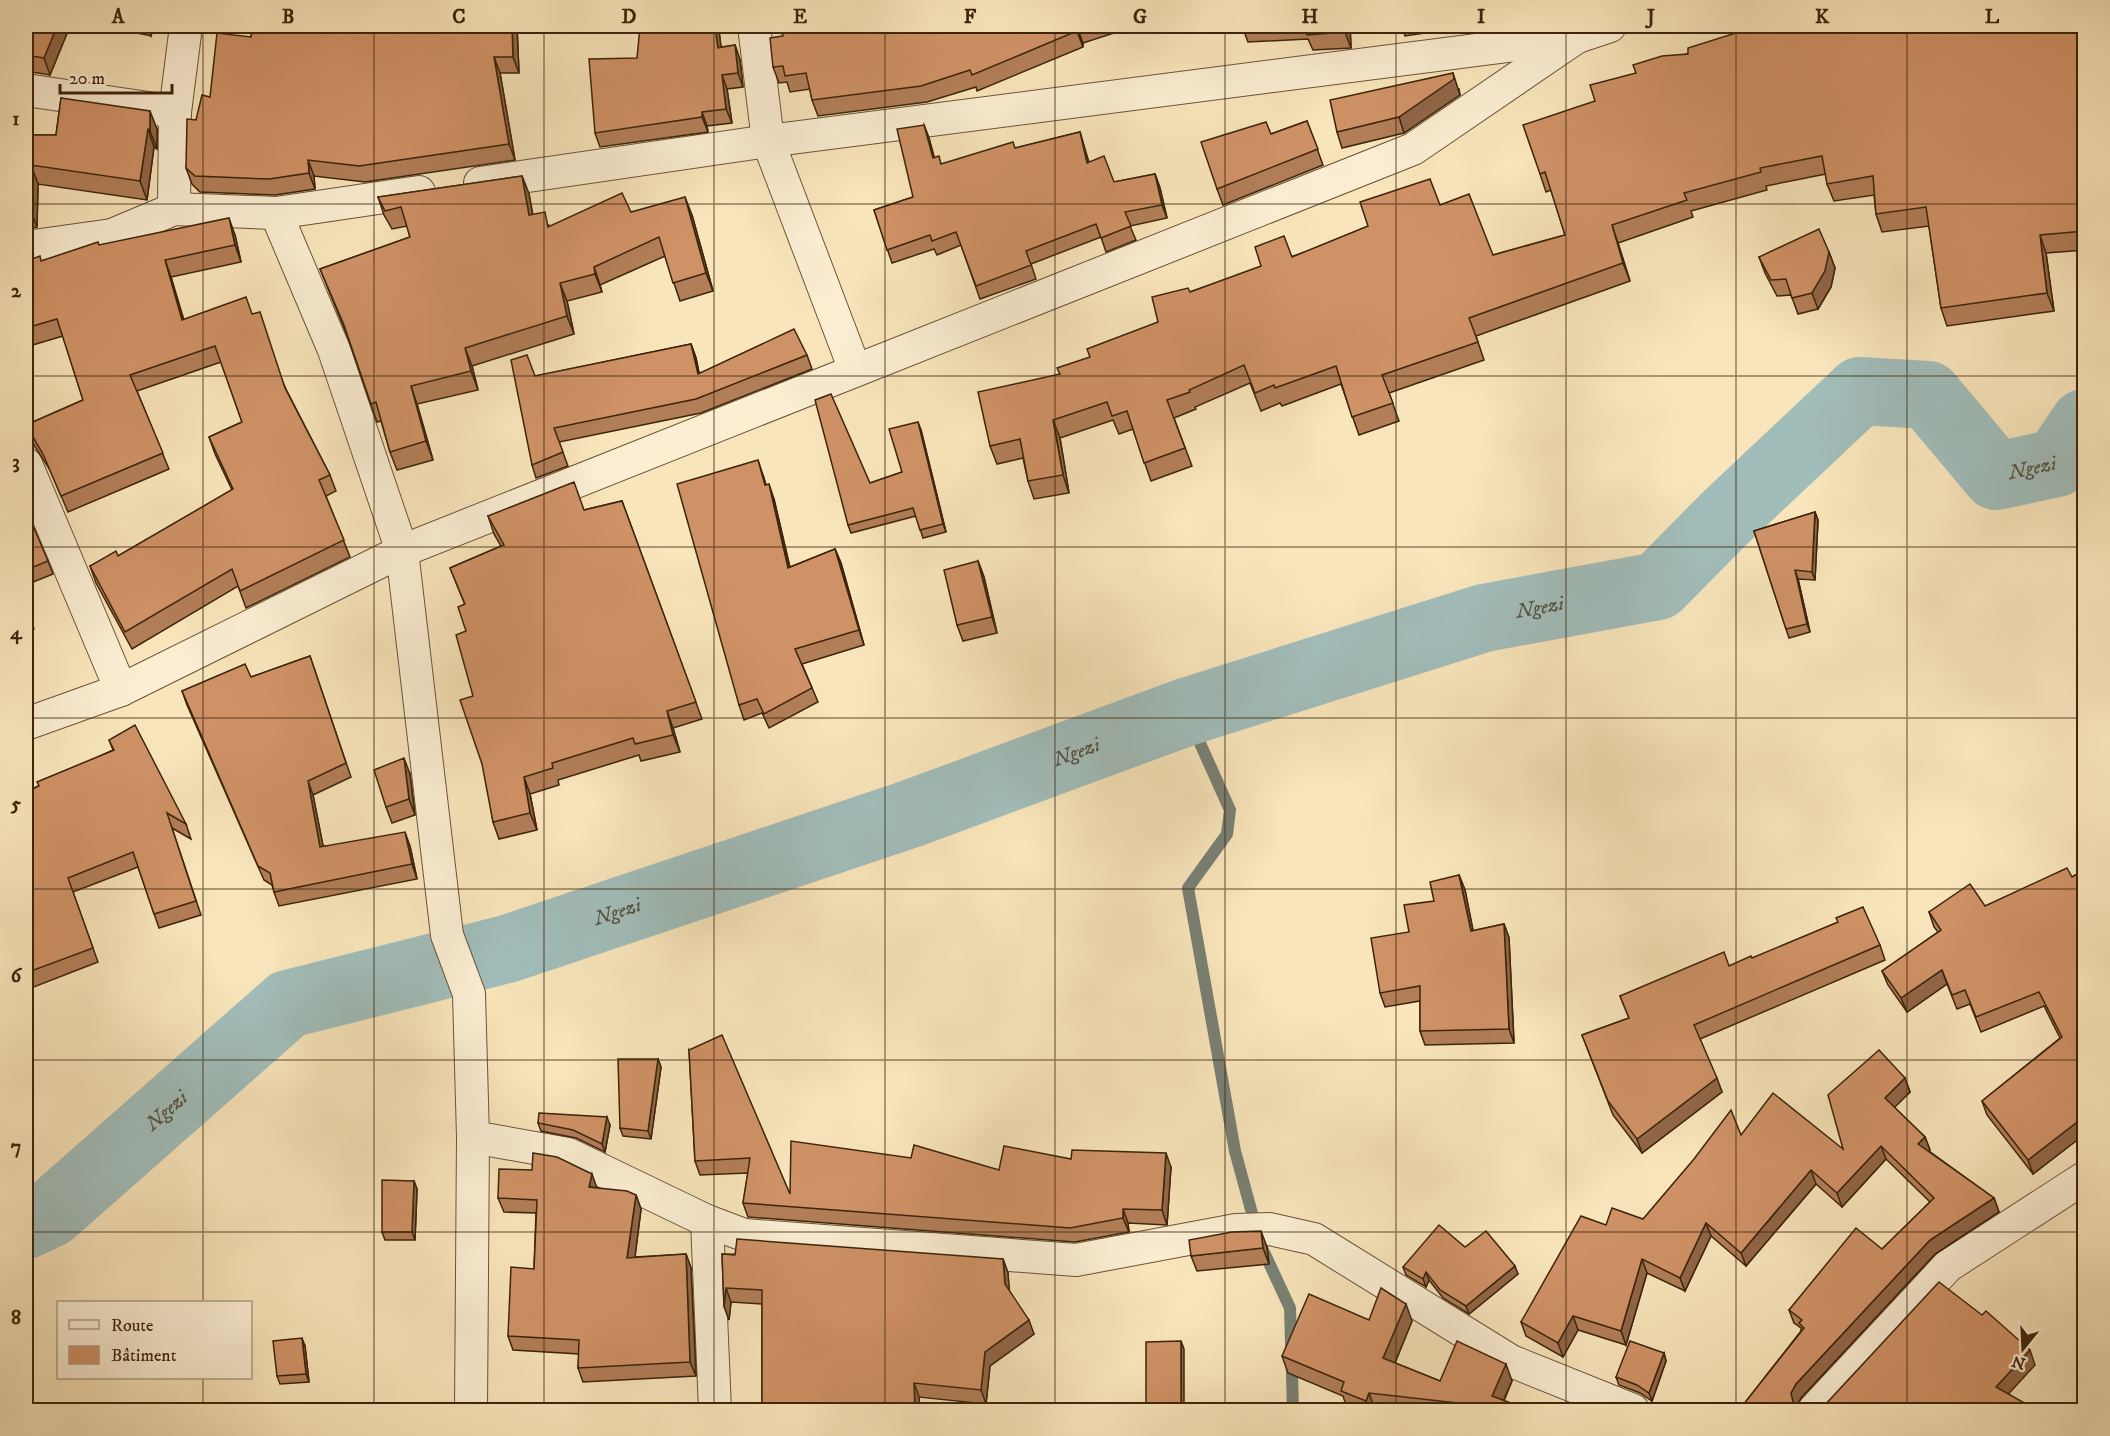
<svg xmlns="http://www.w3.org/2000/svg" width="2110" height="1436" font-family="'IM FELL DW Pica',serif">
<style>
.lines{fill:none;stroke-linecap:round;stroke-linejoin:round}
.stream{stroke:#798074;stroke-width:12}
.river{stroke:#a1bdba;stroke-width:68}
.minor-casing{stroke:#6b5437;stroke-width:34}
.minor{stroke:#fbeed3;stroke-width:32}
.wall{fill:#b27e58;stroke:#3c240b;stroke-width:1.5}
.shaded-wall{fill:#916647;stroke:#3c240b;stroke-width:1.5}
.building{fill:#cf9266;stroke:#3c240b;stroke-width:1.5}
.grid{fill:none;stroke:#3c240b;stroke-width:1.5;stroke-opacity:0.55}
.labels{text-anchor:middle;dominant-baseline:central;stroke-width:4.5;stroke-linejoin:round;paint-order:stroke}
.water-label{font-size:20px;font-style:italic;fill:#5a5240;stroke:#fbeed3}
.neatline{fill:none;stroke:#3c240b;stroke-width:2}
.grid-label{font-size:20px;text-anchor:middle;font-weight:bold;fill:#3c240b}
</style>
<rect width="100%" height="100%" fill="#f9e5bb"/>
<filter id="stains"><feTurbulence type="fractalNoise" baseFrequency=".00333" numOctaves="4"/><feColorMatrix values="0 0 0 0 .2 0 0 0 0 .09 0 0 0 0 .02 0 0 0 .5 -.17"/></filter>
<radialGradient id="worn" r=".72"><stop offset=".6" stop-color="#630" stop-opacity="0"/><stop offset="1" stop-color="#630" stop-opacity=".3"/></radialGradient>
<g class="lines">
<!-- stream -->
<g class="stream">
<path d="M 1186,712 L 1230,810 L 1227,834 L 1188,888 L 1235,1151 L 1256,1228"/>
<path d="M 1263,1250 L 1290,1308 L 1293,1410"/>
</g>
<!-- river -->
<path class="river" id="s1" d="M 26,1225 L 51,1213 L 288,1004 L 507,949 L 910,814 L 1186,712 L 1484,618 L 1658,586 L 1724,519 L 1860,391 L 1928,395 L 1996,476 L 2057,463 L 2084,423"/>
<defs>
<g id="minor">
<path d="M 754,26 L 768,141 L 855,370"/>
<path d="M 26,90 L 175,112"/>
<path d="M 480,183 L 768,141 L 1577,37 L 1610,26"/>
<path d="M 174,209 L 175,112 L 186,26"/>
<path d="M 276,213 L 334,350 L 402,551 L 447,935 L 469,994 L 473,1137 L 471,1410"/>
<path d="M 26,247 L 112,235 L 174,209 L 276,213 L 419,192"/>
<path d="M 26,464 L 121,690"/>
<path d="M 26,724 L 121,690 L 402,551 L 1413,149 L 1577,37"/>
<path d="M 473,1137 L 568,1154 L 707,1221 L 744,1235 L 1076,1260 L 1236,1230 L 1270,1229 L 1314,1239 L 1511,1361 L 1633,1410"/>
<path d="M 707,1221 L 715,1410"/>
<path d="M 1814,1410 L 1948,1266 L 2084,1178"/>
</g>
</defs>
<!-- minor casing -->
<use href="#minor" class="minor-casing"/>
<!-- minor -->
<use href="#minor" class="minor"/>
</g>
<!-- wall -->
<g class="wall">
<path d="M 26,26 L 70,26 L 50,75 L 26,71 Z"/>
<path d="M 103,26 L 154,26 L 151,36 Z"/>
<path d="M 253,26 L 517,26 L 519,73 L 500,73 L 515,160 L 365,182 L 314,176 L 315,189 L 275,195 L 200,192 L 192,184 L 186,168 L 196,120 L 210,97 L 251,37 Z"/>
<path d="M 780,26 L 1112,26 L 1114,33 L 1083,43 L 1083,47 L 977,91 L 976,87 L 927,102 L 818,116 L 812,100 L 810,89 L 790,92 L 787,82 L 779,83 L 773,67 L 783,36 Z"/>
<path d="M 1242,26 L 1350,26 L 1351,48 L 1313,50 L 1308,39 L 1248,42 Z"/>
<path d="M 1401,26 L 1445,26 L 1446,30 L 1405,36 Z"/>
<path d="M 2085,26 L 2085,250 L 2046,253 L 2054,311 L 1947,326 L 1941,308 L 1929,226 L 1882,232 L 1876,214 L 1874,195 L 1834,201 L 1827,184 L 1826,174 L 1766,186 L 1767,190 L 1691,211 L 1693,217 L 1618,243 L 1630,281 L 1476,336 L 1484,360 L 1389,393 L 1399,421 L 1359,435 L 1341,384 L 1282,406 L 1280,403 L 1261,411 L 1250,383 L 1195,407 L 1196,409 L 1174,418 L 1192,466 L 1151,481 L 1133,429 L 1119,434 L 1113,420 L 1060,438 L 1069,493 L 1034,499 L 1028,481 L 1023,458 L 997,464 L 990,446 L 1060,374 L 1090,357 L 1158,322 L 1190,292 L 1440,205 L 1493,255 L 1565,235 L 1551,190 L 1546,192 L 1540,174 L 1595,101 L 1636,73 L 1742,33 Z"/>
<path d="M 719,31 L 721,47 L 735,45 L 740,60 L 743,87 L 727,89 L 732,123 L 707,126 L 708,132 L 600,147 L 595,133 L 637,58 Z"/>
<path d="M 1459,89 L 1460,95 L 1404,133 L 1342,148 L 1337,132 Z"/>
<path d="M 61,98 L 157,129 L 157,149 L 154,147 L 147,200 L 38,184 L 37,227 L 26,229 L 26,135 L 56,135 Z"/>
<path d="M 1307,121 L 1323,165 L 1223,205 L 1217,189 L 1271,134 Z"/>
<path d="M 924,125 L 929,138 L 934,157 L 942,164 L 1015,148 L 1080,132 L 1084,146 L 1089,162 L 1114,182 L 1155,174 L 1160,188 L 1167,218 L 1130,226 L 1136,240 L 1106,252 L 1101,237 L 1031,264 L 1036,279 L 980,299 L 961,245 L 937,255 L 934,249 L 892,263 L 874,210 L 913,197 Z"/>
<path d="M 522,176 L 529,194 L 533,215 L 550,226 L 631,212 L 692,215 L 713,291 L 680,301 L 665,256 L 600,285 L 602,292 L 567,301 L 574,334 L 472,366 L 478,390 L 417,404 L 433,460 L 397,470 L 390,452 L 381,421 L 377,422 L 348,338 L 320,269 L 410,237 L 407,226 L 392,229 L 384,215 L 378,197 Z"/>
<path d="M 235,235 L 241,262 L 171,277 L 184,320 L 252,314 L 287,391 L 330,475 L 336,491 L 326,496 L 350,557 L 246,608 L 238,586 L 132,649 L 96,583 L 90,566 L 118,556 L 232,490 L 215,454 L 209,437 L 242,422 L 221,362 L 137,391 L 169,469 L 68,512 L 50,470 L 32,442 L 26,425 L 83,400 L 63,336 L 26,347 L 26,261 L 41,261 L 99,245 Z"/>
<path d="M 1829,252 L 1835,268 L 1831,287 L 1818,309 L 1798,314 L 1791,295 L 1777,296 L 1765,273 L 1759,257 Z"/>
<path d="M 691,344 L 696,358 L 699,373 L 807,355 L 812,369 L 701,413 L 559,442 L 568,466 L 536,478 L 532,465 L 535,376 Z"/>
<path d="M 921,430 L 946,532 L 923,538 L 916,516 L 851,533 L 848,525 L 870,483 L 902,472 Z"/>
<path d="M 763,475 L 766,485 L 774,499 L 790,567 L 835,549 L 841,563 L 864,645 L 802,664 L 818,702 L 769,728 L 762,713 L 744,720 L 739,705 Z"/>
<path d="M 622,501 L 702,719 L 673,728 L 680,752 L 641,761 L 639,755 L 558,780 L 559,785 L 530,794 L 537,830 L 499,839 L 493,822 L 473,696 L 466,631 L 465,605 L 450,568 L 501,546 L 494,534 L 488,516 L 584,510 Z"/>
<path d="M 1815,512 L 1818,520 L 1815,580 L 1798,579 L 1810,632 L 1789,638 L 1754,531 Z"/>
<path d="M 26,532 L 48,561 L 53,574 L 26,585 Z"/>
<path d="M 978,561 L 984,577 L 997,633 L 963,641 L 957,625 Z"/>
<path d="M 26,609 L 30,617 L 34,629 L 26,634 Z"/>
<path d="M 310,656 L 351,777 L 313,795 L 323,846 L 410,846 L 417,879 L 279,906 L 274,892 L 272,885 L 264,880 L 187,705 L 182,691 L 251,677 Z"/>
<path d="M 109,740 L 186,824 L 191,839 L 172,828 L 201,915 L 159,928 L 138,867 L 73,892 L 98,962 L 26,990 L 26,792 L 113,750 Z"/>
<path d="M 410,774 L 415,815 L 392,823 L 386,807 Z"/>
<path d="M 2085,870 L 2085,1134 L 2033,1174 L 1987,1115 L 1982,1101 L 2060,1038 L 2044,1006 L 1981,1032 L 1970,1004 L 1957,1009 L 1947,984 L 1907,1012 L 1888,985 L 1882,971 L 1938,932 L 1934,927 L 1929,912 L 1985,906 L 2072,877 Z"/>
<path d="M 1459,875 L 1465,890 L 1473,931 L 1504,924 L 1509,938 L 1514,1043 L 1425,1045 L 1420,1031 L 1420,1001 L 1385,1007 L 1380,993 L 1409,932 L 1434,901 Z"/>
<path d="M 1880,945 L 1885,960 L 1700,1039 L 1722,1092 L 1642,1153 L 1613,1115 L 1582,1035 L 1629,1018 L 1620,996 L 1729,966 L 1752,958 Z"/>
<path d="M 689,1050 L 790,1194 L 911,1158 L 999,1170 L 1071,1159 L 1171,1167 L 1167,1225 L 1128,1223 L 1129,1232 L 1075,1242 L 748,1217 L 743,1203 L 748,1173 L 700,1175 L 695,1161 Z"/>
<path d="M 658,1059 L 661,1067 L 651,1139 L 623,1136 L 620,1128 Z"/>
<path d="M 1905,1078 L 1910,1092 L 1894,1107 L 1925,1137 L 1930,1150 L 1929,1151 L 1994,1198 L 1999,1212 L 1935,1254 L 1801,1398 L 1796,1407 L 1797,1410 L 1745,1410 L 1743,1405 L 1801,1331 L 1801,1328 L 1794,1323 L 1789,1310 L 1882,1249 L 1930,1202 L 1886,1159 L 1842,1207 L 1816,1184 L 1746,1266 L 1711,1236 L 1685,1291 L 1647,1273 L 1626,1345 L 1578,1330 L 1563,1357 L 1526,1336 L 1521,1322 L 1606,1225 L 1643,1219 L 1741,1135 L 1843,1149 Z"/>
<path d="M 538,1123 L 610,1125 L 605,1152 L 576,1138 L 541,1131 Z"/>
<path d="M 414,1181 L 417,1189 L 415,1240 L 385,1240 L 382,1232 Z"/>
<path d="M 597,1188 L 636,1195 L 641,1209 L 635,1257 L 686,1254 L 691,1268 L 696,1376 L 583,1382 L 578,1368 L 579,1354 L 513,1350 L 508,1336 L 534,1269 L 536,1213 L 504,1212 L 498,1198 Z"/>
<path d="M 1267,1247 L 1269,1264 L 1197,1271 L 1191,1256 Z"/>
<path d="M 1465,1247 L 1518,1274 L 1469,1314 L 1443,1298 L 1429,1280 L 1426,1287 L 1406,1275 L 1403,1267 Z"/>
<path d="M 722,1254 L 1003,1259 L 1008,1273 L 1009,1291 L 1034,1334 L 990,1366 L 986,1404 L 919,1397 L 920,1410 L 762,1410 L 762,1304 L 731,1302 L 729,1320 L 724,1306 Z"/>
<path d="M 1369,1320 L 1412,1321 L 1395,1363 L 1440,1381 L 1512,1381 L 1504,1401 L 1529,1410 L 1354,1410 L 1347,1408 L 1343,1396 L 1288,1373 L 1282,1356 Z"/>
<path d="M 305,1346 L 309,1382 L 280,1384 L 277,1376 Z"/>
<path d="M 1664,1353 L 1666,1361 L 1652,1401 L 1640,1393 L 1619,1385 L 1616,1377 Z"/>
</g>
<!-- shaded-wall -->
<g class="shaded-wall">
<path d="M 57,26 L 70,26 L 50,75 L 44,58 Z"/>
<path d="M 147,26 L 154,26 L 151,36 Z"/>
<path d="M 512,26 L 517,26 L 519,73 L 513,57 Z"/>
<path d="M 715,26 L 717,26 L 719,31 L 723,62 L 718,48 Z"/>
<path d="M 1345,26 L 1350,26 L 1351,48 L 1345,32 Z"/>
<path d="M 1077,27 L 1083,43 L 1083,47 L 1077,31 Z"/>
<path d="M 735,45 L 740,60 L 743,87 L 738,73 Z"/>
<path d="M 494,57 L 500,73 L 515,160 L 509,144 Z"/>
<path d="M 1453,73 L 1460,95 L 1404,133 L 1399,117 Z"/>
<path d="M 722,75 L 727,89 L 732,123 L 726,109 Z"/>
<path d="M 150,111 L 157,129 L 157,149 L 150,131 Z"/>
<path d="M 702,112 L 707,126 L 708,132 L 702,117 Z"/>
<path d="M 924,125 L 929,138 L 938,171 L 933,158 Z"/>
<path d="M 148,129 L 154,147 L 147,200 L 140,181 Z"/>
<path d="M 1080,132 L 1084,146 L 1092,176 L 1087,163 Z"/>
<path d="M 308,160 L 314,176 L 315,189 L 309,173 Z"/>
<path d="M 31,165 L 38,184 L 37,227 L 30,209 Z"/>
<path d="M 1155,174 L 1160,188 L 1167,218 L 1162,205 Z"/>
<path d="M 522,176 L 529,194 L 536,234 L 529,215 Z"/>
<path d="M 685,197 L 692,215 L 713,291 L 706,273 Z"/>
<path d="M 229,218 L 235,235 L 241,262 L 235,245 Z"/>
<path d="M 1612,225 L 1618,243 L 1630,281 L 1623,263 Z"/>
<path d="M 2040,235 L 2046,253 L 2054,311 L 2047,293 Z"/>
<path d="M 1829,252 L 1835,268 L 1831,287 L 1818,309 L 1812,293 Z"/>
<path d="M 165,260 L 171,277 L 188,337 L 182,320 Z"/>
<path d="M 594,267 L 600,285 L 602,292 L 595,274 Z"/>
<path d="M 560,283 L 567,301 L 574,334 L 567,316 Z"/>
<path d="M 691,344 L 696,358 L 702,387 L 698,374 Z"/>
<path d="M 465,348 L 472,366 L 478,390 L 471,371 Z"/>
<path d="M 411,386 L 417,404 L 433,460 L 426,441 Z"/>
<path d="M 1053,420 L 1060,438 L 1069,493 L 1063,475 Z"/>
<path d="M 918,422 L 921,430 L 946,532 L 943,524 Z"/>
<path d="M 758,460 L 763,475 L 770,500 L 765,485 Z"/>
<path d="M 769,484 L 774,499 L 793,582 L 788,568 Z"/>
<path d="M 1815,512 L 1818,520 L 1815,580 L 1812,572 Z"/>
<path d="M 835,549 L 841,563 L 864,645 L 859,630 Z"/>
<path d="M 978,561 L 984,577 L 997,633 L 992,617 Z"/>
<path d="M 1795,570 L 1798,579 L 1810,632 L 1807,624 Z"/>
<path d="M 667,711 L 673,728 L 680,752 L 673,735 Z"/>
<path d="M 404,758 L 410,774 L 415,815 L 409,799 Z"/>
<path d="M 524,777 L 530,794 L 537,830 L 530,813 Z"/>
<path d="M 308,781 L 313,795 L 326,861 L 320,847 Z"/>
<path d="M 405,832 L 410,846 L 417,879 L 412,864 Z"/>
<path d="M 1459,875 L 1465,890 L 1476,945 L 1471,931 Z"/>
<path d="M 1504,924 L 1509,938 L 1514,1043 L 1509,1029 Z"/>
<path d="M 1942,970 L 1947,984 L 1907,1012 L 1901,998 Z"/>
<path d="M 658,1059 L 661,1067 L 651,1139 L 648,1131 Z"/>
<path d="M 1717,1078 L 1722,1092 L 1642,1153 L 1637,1139 Z"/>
<path d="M 1905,1078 L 1910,1092 L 1890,1112 L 1885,1098 Z"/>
<path d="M 2085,1116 L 2085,1134 L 2033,1174 L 2028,1160 Z"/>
<path d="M 607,1117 L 610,1125 L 605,1152 L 602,1144 Z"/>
<path d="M 1925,1137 L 1930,1150 L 1923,1157 L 1918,1144 Z"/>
<path d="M 1881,1146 L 1886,1159 L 1842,1207 L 1837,1193 Z"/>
<path d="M 1166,1153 L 1171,1167 L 1167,1225 L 1162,1210 Z"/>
<path d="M 1811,1170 L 1816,1184 L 1746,1266 L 1741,1253 Z"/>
<path d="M 592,1174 L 597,1188 L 589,1187 Z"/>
<path d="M 414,1181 L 417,1189 L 415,1240 L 412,1232 Z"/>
<path d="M 636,1195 L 641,1209 L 633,1272 L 627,1258 Z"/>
<path d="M 1994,1198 L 1999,1212 L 1935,1254 L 1801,1398 L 1796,1407 L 1797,1410 L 1791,1410 L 1791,1393 L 1796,1384 L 1930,1240 Z"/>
<path d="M 1123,1209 L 1128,1223 L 1129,1232 L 1123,1218 Z"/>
<path d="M 1706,1223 L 1711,1236 L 1685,1291 L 1680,1278 Z"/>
<path d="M 1261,1231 L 1267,1247 L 1269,1264 L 1263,1248 Z"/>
<path d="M 686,1254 L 691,1268 L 696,1376 L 690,1362 Z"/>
<path d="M 1003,1259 L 1008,1273 L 1010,1298 L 1005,1284 Z"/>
<path d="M 1642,1259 L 1647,1273 L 1626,1345 L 1621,1331 Z"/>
<path d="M 1515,1266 L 1518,1274 L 1469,1314 L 1466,1306 Z"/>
<path d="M 1426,1272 L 1429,1280 L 1426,1287 L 1423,1279 Z"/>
<path d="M 726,1288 L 731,1302 L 729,1320 L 724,1306 Z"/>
<path d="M 1406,1304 L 1412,1321 L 1390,1375 L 1383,1358 Z"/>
<path d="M 1573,1316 L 1578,1330 L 1563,1357 L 1558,1343 Z"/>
<path d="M 1029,1320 L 1034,1334 L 990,1366 L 986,1404 L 981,1390 L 985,1352 Z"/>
<path d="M 302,1338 L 305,1346 L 309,1382 L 306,1374 Z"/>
<path d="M 1181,1341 L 1184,1349 L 1184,1410 L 1181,1410 Z"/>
<path d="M 2030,1350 L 2035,1365 L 2001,1402 L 1996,1387 Z"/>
<path d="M 1664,1353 L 1666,1361 L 1652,1401 L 1649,1393 Z"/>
<path d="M 1506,1364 L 1512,1381 L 1499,1410 L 1492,1396 Z"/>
<path d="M 914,1383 L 919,1397 L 920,1410 L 915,1410 Z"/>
<path d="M 1369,1393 L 1375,1410 L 1369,1410 L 1366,1401 Z"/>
</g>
<!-- building -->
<g class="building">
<path d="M 26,26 L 57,26 L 44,58 L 26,55 Z"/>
<path d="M 253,26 L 512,26 L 513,57 L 494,57 L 509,144 L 359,166 L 308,160 L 309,173 L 269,179 L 195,176 L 186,168 L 187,119 L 196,120 L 202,95 L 210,97 L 217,33 L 251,37 Z"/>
<path d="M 649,26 L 715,26 L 718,48 L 735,45 L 738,73 L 722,75 L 726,109 L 702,112 L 702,117 L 595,133 L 589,59 L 637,58 L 640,27 Z"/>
<path d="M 780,26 L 1081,26 L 1077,27 L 1077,31 L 972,75 L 970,70 L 921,86 L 812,100 L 806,73 L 785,76 L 783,66 L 773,67 L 770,38 L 783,36 Z"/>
<path d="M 1306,26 L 1345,26 L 1345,32 L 1307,35 Z"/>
<path d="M 1783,26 L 2085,26 L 2085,231 L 2040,235 L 2047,293 L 1941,308 L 1926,207 L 1876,214 L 1873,176 L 1827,184 L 1822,156 L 1760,168 L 1761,172 L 1684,193 L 1687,200 L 1612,225 L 1623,263 L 1469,318 L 1478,342 L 1382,375 L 1393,403 L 1352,417 L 1336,366 L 1275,388 L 1274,385 L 1255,393 L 1244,365 L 1189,390 L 1190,392 L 1167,400 L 1185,448 L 1144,463 L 1127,411 L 1112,416 L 1107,402 L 1053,420 L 1063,475 L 1028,481 L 1020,439 L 990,446 L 978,392 L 1060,374 L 1057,368 L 1090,357 L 1087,349 L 1158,322 L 1152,297 L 1188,288 L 1190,292 L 1261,266 L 1255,247 L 1284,236 L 1292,257 L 1368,226 L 1360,202 L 1430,179 L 1440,205 L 1469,194 L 1493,255 L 1565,235 L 1545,172 L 1540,174 L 1523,125 L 1595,101 L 1590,85 L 1636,73 L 1633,65 L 1662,56 L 1688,54 L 1688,48 L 1742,31 L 1742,33 Z"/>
<path d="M 1453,73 L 1454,79 L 1399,117 L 1337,132 L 1330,100 Z"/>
<path d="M 61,98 L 150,111 L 150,131 L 148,129 L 140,181 L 31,165 L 30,209 L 26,210 L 26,135 L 56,135 Z"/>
<path d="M 1307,121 L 1318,149 L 1217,189 L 1201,142 L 1266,122 L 1271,134 Z"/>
<path d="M 924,125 L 933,158 L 939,156 L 941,164 L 1013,142 L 1015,148 L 1080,132 L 1087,163 L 1104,156 L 1114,182 L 1155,174 L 1162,205 L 1125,212 L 1131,226 L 1101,238 L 1096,224 L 1026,251 L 1031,265 L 976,286 L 956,232 L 932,241 L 930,235 L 887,250 L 874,210 L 913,197 L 897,129 Z"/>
<path d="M 522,176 L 529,215 L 545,212 L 548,227 L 622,193 L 631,212 L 685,197 L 706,273 L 673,283 L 659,237 L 594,267 L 595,274 L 560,283 L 567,316 L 465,348 L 471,371 L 411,386 L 426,441 L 390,452 L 376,402 L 371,404 L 344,325 L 320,269 L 410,237 L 401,207 L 385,211 L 378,197 Z"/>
<path d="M 229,218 L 235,245 L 165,260 L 182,320 L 246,297 L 252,314 L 260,312 L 285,388 L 330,475 L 319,480 L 344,540 L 240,591 L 232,569 L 125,632 L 90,566 L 116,551 L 118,556 L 233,489 L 209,437 L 242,422 L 215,346 L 130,375 L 163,453 L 61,496 L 43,454 L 26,425 L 83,400 L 57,319 L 26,328 L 26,261 L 40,256 L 41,261 L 98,242 L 99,245 Z"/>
<path d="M 1819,229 L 1829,252 L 1825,271 L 1812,293 L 1792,298 L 1786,279 L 1771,280 L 1759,257 Z"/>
<path d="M 794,329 L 807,355 L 696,399 L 554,428 L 563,452 L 532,465 L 511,360 L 527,355 L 535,376 L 691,344 L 698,374 Z"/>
<path d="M 831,394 L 870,483 L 902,472 L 889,429 L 918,422 L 943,524 L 920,530 L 913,508 L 848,525 L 815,400 Z"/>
<path d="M 758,460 L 765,485 L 769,484 L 788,568 L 835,549 L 859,630 L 795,649 L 812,688 L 764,714 L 757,699 L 739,705 L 677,484 Z"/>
<path d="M 574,482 L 584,510 L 622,501 L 696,702 L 667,711 L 673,735 L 635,744 L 633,738 L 552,763 L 553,768 L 524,777 L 530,813 L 493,822 L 482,764 L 460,700 L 473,696 L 456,635 L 466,631 L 458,607 L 465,604 L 450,568 L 504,545 L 488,516 Z"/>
<path d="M 1815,512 L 1812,572 L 1795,570 L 1807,624 L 1786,629 L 1754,531 Z"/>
<path d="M 34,528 L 48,561 L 26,570 L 26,532 Z"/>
<path d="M 978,561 L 992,617 L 957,625 L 944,570 Z"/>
<path d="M 26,609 L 30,617 L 26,619 Z"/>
<path d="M 310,656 L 346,763 L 308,781 L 320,847 L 405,832 L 412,864 L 274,892 L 270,873 L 258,866 L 182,691 L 245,664 L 251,677 Z"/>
<path d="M 135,725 L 186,824 L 167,813 L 196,901 L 154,914 L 133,852 L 68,878 L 93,948 L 26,973 L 26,792 L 39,786 L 37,782 L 114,750 L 109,740 Z"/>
<path d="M 404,758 L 409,799 L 386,807 L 374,770 Z"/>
<path d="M 2067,868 L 2072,877 L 2085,870 L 2085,937 L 2082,938 L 2085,942 L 2085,1116 L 2028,1160 L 1982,1101 L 2062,1037 L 2039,992 L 1976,1017 L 1965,990 L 1952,995 L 1942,970 L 1901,998 L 1882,971 L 1941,930 L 1929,912 L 1970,884 L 1985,906 Z"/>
<path d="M 1459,875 L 1471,931 L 1504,924 L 1509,1029 L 1420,1031 L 1420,986 L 1380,993 L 1371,938 L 1409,932 L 1404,905 L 1434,901 L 1430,882 Z"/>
<path d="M 1863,907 L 1880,945 L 1694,1025 L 1717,1078 L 1637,1139 L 1608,1101 L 1582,1035 L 1629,1018 L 1620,996 L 1724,952 L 1729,966 L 1751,956 L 1752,958 L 1838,922 L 1836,918 Z"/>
<path d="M 722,1035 L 790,1194 L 791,1141 L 911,1158 L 914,1145 L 999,1170 L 1004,1146 L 1071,1159 L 1072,1150 L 1166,1153 L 1162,1210 L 1123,1209 L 1123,1218 L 1070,1228 L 743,1203 L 750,1158 L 695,1161 L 689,1050 Z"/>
<path d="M 1879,1050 L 1905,1078 L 1885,1098 L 1925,1137 L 1918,1144 L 1994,1198 L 1930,1240 L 1796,1384 L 1791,1393 L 1794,1406 L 1791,1410 L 1750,1410 L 1743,1405 L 1804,1328 L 1799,1323 L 1802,1320 L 1789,1310 L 1856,1228 L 1882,1249 L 1934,1198 L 1881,1146 L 1837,1193 L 1811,1170 L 1741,1253 L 1706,1223 L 1680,1278 L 1642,1259 L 1621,1331 L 1573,1316 L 1558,1343 L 1521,1322 L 1581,1216 L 1606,1225 L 1612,1208 L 1643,1219 L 1694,1159 L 1731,1110 L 1741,1135 L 1773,1093 L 1843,1149 L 1828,1095 Z"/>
<path d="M 618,1059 L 658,1059 L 648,1131 L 620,1128 Z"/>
<path d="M 539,1113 L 607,1117 L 602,1144 L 573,1130 L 538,1123 Z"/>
<path d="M 533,1153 L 557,1157 L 592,1174 L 589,1187 L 627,1191 L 636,1195 L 627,1258 L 686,1254 L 690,1362 L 578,1368 L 579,1340 L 508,1336 L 511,1267 L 534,1269 L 537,1200 L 498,1198 L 499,1169 L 532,1170 Z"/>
<path d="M 382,1180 L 414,1181 L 412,1232 L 382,1232 Z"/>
<path d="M 1439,1225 L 1465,1247 L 1486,1231 L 1515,1266 L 1466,1306 L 1440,1290 L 1426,1272 L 1423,1279 L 1403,1267 Z"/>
<path d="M 1261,1231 L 1263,1248 L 1191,1256 L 1189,1240 L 1232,1232 Z"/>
<path d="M 737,1239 L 1003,1259 L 1005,1284 L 1029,1320 L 985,1352 L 981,1390 L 914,1383 L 915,1410 L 762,1410 L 762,1290 L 726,1288 L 724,1306 L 722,1254 L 735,1255 Z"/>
<path d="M 1939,1282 L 1982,1315 L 1986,1311 L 2030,1350 L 1996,1387 L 2037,1410 L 1817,1410 L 1822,1408 Z"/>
<path d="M 1381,1288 L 1406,1304 L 1383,1358 L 1440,1381 L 1457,1341 L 1506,1364 L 1492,1396 L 1529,1410 L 1475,1410 L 1475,1405 L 1369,1393 L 1366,1401 L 1341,1391 L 1344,1382 L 1282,1356 L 1309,1294 L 1369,1320 Z"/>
<path d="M 302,1338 L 306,1374 L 277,1376 L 273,1341 Z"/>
<path d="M 1181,1341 L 1181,1410 L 1146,1410 L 1146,1342 Z"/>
<path d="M 1630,1341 L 1664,1353 L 1649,1393 L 1637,1385 L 1616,1377 Z"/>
</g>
<!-- grid -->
<path class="grid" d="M 203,26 L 203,1302M 374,26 L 374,1410M 544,26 L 544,1410M 714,26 L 714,1410M 885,26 L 885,1410M 1055,26 L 1055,1410M 1225,26 L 1225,1410M 1396,26 L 1396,1410M 1566,26 L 1566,1410M 1736,26 L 1736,1410M 1907,26 L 1907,1410M 26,204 L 2084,204M 26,376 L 2084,376M 26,547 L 2084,547M 26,718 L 2084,718M 26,889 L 2084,889M 26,1060 L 2084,1060M 26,1232 L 2084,1232M 203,1378 L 203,1410"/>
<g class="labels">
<!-- water labels -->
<g class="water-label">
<text stroke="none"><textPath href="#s1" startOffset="2270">Ngezi</textPath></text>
<text stroke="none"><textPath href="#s1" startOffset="1658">Ngezi</textPath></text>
<text stroke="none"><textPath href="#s1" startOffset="1172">Ngezi</textPath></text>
<text stroke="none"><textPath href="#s1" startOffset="686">Ngezi</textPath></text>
<text stroke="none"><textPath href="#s1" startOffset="182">Ngezi</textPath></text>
</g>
</g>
<!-- margin -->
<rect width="2110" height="1436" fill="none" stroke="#f9e5bb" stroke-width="66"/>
<!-- legend -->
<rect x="57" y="1301" width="195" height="78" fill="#fbeed3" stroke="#af9d83" stroke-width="1.5"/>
<rect x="69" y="1320" width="30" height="9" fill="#fbeed3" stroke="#af9d83" stroke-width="1.5"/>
<text x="111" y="1331" font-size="18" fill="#3c240b">Route</text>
<rect x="69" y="1346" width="30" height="18" fill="#cf9266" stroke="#af9d83" stroke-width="1.5"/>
<text x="111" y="1361" font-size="18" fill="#3c240b">Bâtiment</text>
<!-- north arrow -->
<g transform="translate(2023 1349) rotate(198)" stroke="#fbeed3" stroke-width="4.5" paint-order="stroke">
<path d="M0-4.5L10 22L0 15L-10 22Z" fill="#3c240b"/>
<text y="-9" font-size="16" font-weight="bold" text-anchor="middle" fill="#3c240b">N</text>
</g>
<!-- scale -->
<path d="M60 84v9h112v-9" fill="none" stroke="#3c240b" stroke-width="3"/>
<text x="69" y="84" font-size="18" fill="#3c240b" stroke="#fbeed3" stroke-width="4.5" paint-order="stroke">20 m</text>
<rect x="33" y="33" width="2044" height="1370" class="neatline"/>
<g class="grid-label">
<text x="118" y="23">A</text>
<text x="288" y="23">B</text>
<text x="459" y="23">C</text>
<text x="629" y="23">D</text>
<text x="800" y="23">E</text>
<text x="970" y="23">F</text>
<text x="1140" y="23">G</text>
<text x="1310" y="23">H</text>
<text x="1481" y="23">I</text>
<text x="1651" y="23">J</text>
<text x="1822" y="23">K</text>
<text x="1992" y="23">L</text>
<text x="16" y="125">1</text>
<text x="16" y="297">2</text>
<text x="16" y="468">3</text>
<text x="16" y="639">4</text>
<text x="16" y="810">5</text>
<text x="16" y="982">6</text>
<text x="16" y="1153">7</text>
<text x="16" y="1324">8</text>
</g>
<rect width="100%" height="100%" filter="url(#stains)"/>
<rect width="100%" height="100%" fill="url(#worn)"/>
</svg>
